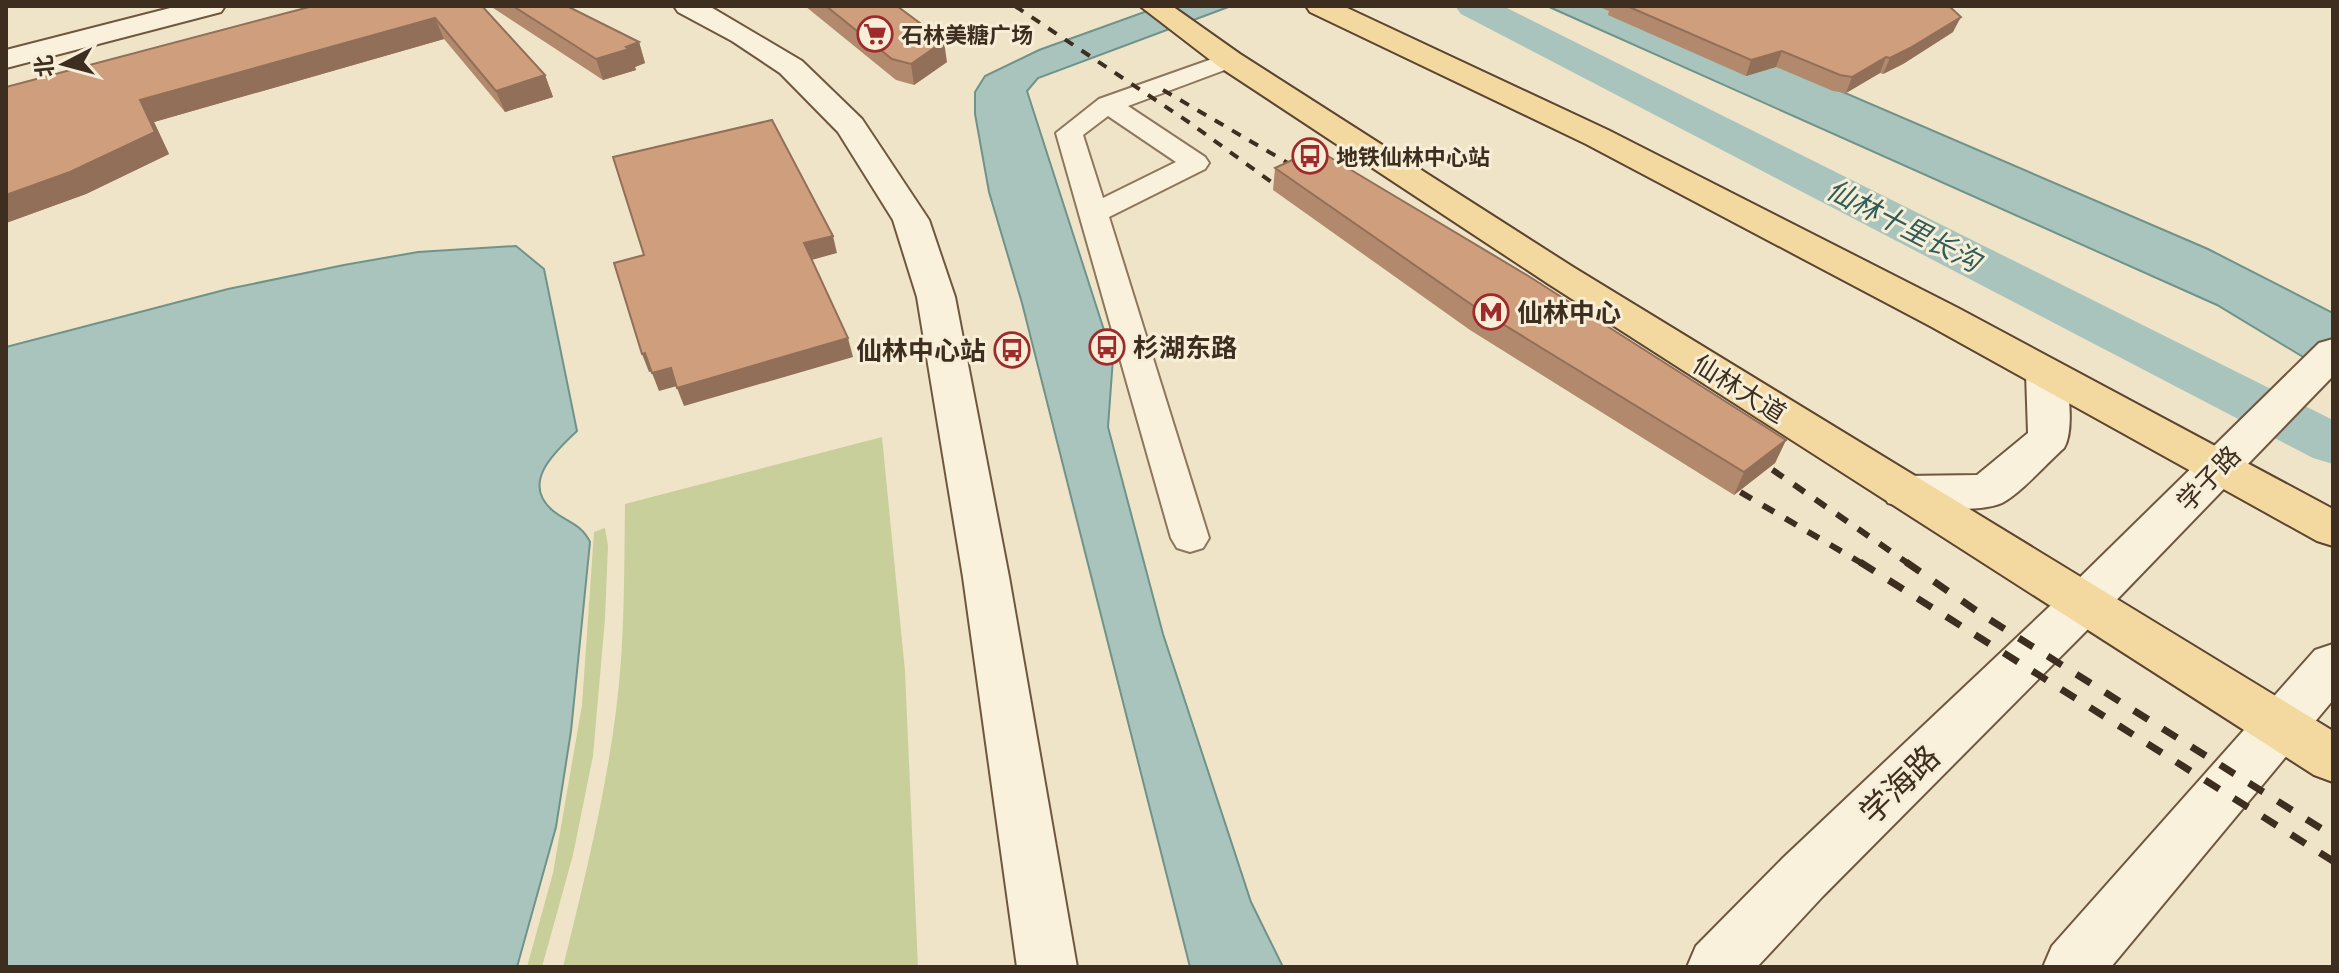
<svg xmlns="http://www.w3.org/2000/svg" width="2339" height="973" font-family="'PT Serif','Noto Sans SC',serif">
<style>
.green{fill:#c9cf9b}
.water{fill:#a9c4bc;stroke:#6f938a;stroke-width:2}
.lines{fill:none;stroke-linecap:round;stroke-linejoin:round}
.river{fill:#a9c4bc;fill-rule:evenodd}
.street-casing{stroke:#8d765c;stroke-width:4}
.secondary-casing{stroke:#6f573f;stroke-width:4}
.primary-casing{stroke:#5b4430;stroke-width:4}
.street{fill:#faf1dc;fill-rule:evenodd}
.secondary{fill:#faf1dc;fill-rule:evenodd}
.primary{fill:#f3d9a0;fill-rule:evenodd}
.rail-far2{stroke:#3d2e20;stroke-width:4;stroke-dasharray:10 10;stroke-linecap:butt}
.rail-far1{stroke:#3d2e20;stroke-width:6;stroke-dasharray:13 13;stroke-linecap:butt}
.rail{stroke:#3d2e20;stroke-width:7;stroke-dasharray:17 17;stroke-linecap:butt}
.wall{fill:#b2896c}
.shaded-wall{fill:#916f58}
.building{fill:#cf9f7d;stroke:#916f58;stroke-width:2}
.labels{text-anchor:middle;dominant-baseline:central;stroke-width:6;stroke-linejoin:round;paint-order:stroke}
.far-poi-label{font-size:22px;font-weight:bold;fill:#3d2e20;stroke:#f7eed8;text-anchor:start}
.poi-label{font-size:26px;font-weight:bold;fill:#3d2e20;stroke:#f7eed8;text-anchor:start}
.street-label{font-size:26px;fill:#3d2e20;stroke:#f7eed8}
.water-label{font-size:28px;font-style:italic;fill:#2f5d5a;stroke:#f7eed8}
.near-street-label{font-size:32px;fill:#3d2e20;stroke:#f7eed8}
</style>
<rect width="100%" height="100%" fill="#f0e4c8"/>
<!-- green -->
<g class="green">
<path d="M 882,437 L 905,671 L 918,967 L 563,967 C 584,882 605,797 616,711 C 625,642 624,573 625,504 Z"/>
<path d="M 605,528 L 608,546 L 605,619 L 593,756 L 573,855 L 544,960 L 542,967 L 527,967 L 553,873 L 582,705 L 594,532 Z"/>
</g>
<!-- water -->
<g class="water">
<path d="M 1161,6 L 1231,6 L 1038,78 L 1027,91 L 1113,358 L 1108,427 L 1163,634 L 1251,902 L 1283,967 L 1190,967 L 1022,303 L 989,192 L 975,114 L 975,92 L 985,76 L 1039,50 Z"/>
<path d="M 1547,6 L 1643,6 L 2208,249 L 2333,313 L 2333,375 L 2217,305 Z"/>
<path d="M 516,246 L 544,269 L 577,431 C 557,450 520,482 552,510 C 566,522 581,523 590,542 L 571,731 L 556,827 L 517,967 L 6,967 L 6,347 L 228,289 L 344,265 L 418,252 Z"/>
</g>
<g class="lines">
<!-- river -->
<path class="river" d="M 1455,6 L 1503,6 L 2333,420 L 2333,464 L 2313,458 L 1461,14 Z"/>
<defs>
<path id="street" d="M 1229,53 L 1238,55 L 1241,60 L 1238,65 L 1128,106 L 1205,157 L 1209,163 L 1205,169 L 1109,217 L 1209,538 L 1203,548 L 1190,552 L 1177,548 L 1171,538 L 1056,133 L 1099,99 ZM 1108,116 L 1176,162 L 1103,198 L 1083,135 Z"/>
<g id="secondary">
<path d="M 178,6 L 225,6 L 221,12 L 6,68 L 6,50 Z"/>
<path d="M 674,6 L 709,6 L 802,61 L 862,119 L 929,220 L 955,297 L 1009,577 L 1077,967 L 1017,967 L 963,577 L 917,297 L 893,220 L 838,132 L 780,73 L 732,41 L 678,12 Z"/>
<path d="M 2333,339 L 2333,376 L 2100,617 L 1823,896 L 1757,967 L 1687,967 L 1696,946 L 1783,858 L 2066,591 L 2319,343 Z"/>
<path d="M 2046,360 L 2060,364 C 2070,380 2074,432 2064,448 C 2046,464 2022,492 2002,503 C 1980,513 1911,510 1888,503 L 1882,492 L 1888,481 L 1904,476 L 1977,475 L 2028,433 L 2026,373 L 2032,364 Z"/>
<path d="M 2333,644 L 2333,700 L 2111,967 L 2043,967 L 2052,946 L 2315,650 Z"/>
</g>
<g id="primary">
<path d="M 1140,6 L 1172,6 L 1240,54 L 1573,267 L 2333,731 L 2333,782 L 2314,775 L 1547,283 L 1218,66 Z"/>
<path d="M 1306,6 L 1343,6 L 1608,130 L 1958,308 L 2333,509 L 2333,546 L 2317,541 L 1930,326 L 1586,144 L 1310,12 Z"/>
</g>
</defs>
<!-- street casing -->
<use href="#street" class="street-casing"/>
<!-- secondary casing -->
<use href="#secondary" class="secondary-casing"/>
<!-- primary casing -->
<use href="#primary" class="primary-casing"/>
<!-- street -->
<use href="#street" class="street"/>
<!-- secondary -->
<use href="#secondary" class="secondary"/>
<!-- primary -->
<use href="#primary" class="primary"/>
<!-- rail-far2 -->
<g class="rail-far2">
<path d="M 1015,6 L 1190,123 L 1292,197"/>
<path d="M 1163,90 L 1305,173"/>
</g>
<!-- rail-far1 -->
<g class="rail-far1">
<path d="M 1751,455 L 1909,564"/>
<path d="M 1718,479 L 1863,564"/>
</g>
<!-- rail -->
<g class="rail">
<path d="M 1860,562 L 2333,861"/>
<path d="M 1906,562 L 1984,616 L 2333,836"/>
</g>
</g>
<!-- wall -->
<g class="wall">
<path d="M 482,6 L 545,75 L 553,97 L 505,112 L 444,39 L 154,122 L 169,154 L 86,194 L 6,223 L 6,87 Z"/>
<path d="M 490,6 L 567,6 L 639,42 L 645,63 L 635,67 L 636,70 L 603,80 Z"/>
<path d="M 805,6 L 897,6 L 947,62 L 914,85 L 896,80 Z"/>
<path d="M 1597,6 L 1949,6 L 1953,32 L 1903,64 L 1883,74 L 1880,73 L 1846,93 L 1833,91 L 1776,67 L 1746,76 L 1608,15 L 1609,11 Z"/>
<path d="M 1275,168 L 1786,440 L 1775,463 L 1734,495 L 1470,330 L 1273,190 Z"/>
</g>
<!-- shaded-wall -->
<g class="shaded-wall">
<path d="M 1961,17 L 1953,32 L 1903,64 L 1883,74 L 1890,58 Z"/>
<path d="M 435,18 L 444,39 L 154,122 L 169,154 L 86,194 L 6,223 L 6,195 L 140,100 Z"/>
<path d="M 944,41 L 947,62 L 914,85 L 911,64 Z"/>
<path d="M 639,42 L 645,63 L 635,67 L 636,70 L 603,80 L 596,59 Z"/>
<path d="M 1782,51 L 1776,67 L 1746,76 L 1751,60 Z"/>
<path d="M 1886,57 L 1880,73 L 1846,93 L 1852,77 Z"/>
<path d="M 545,75 L 553,97 L 505,112 L 496,91 Z"/>
<path d="M 833,236 L 837,253 L 808,261 L 804,243 Z"/>
<path d="M 848,338 L 853,357 L 684,406 L 677,388 Z"/>
<path d="M 645,353 L 652,371 L 649,372 L 642,354 Z"/>
<path d="M 671,368 L 677,386 L 659,391 L 652,373 Z"/>
<path d="M 1786,440 L 1775,463 L 1734,495 L 1744,472 Z"/>
</g>
<!-- building -->
<g class="building">
<path d="M 313,6 L 482,6 L 545,75 L 496,91 L 435,18 L 140,100 L 155,132 L 70,172 L 6,195 L 6,87 Z"/>
<path d="M 513,6 L 567,6 L 639,42 L 626,47 L 629,49 L 596,59 Z"/>
<path d="M 826,6 L 897,6 L 944,41 L 911,64 L 892,59 Z"/>
<path d="M 1627,6 L 1949,6 L 1961,17 L 1910,48 L 1890,58 L 1886,57 L 1852,77 L 1840,75 L 1782,51 L 1751,60 Z"/>
<path d="M 772,120 L 833,236 L 804,243 L 848,338 L 677,388 L 671,368 L 652,373 L 645,353 L 642,354 L 614,263 L 644,255 L 613,157 Z"/>
<path d="M 1316,149 L 1530,277 L 1786,440 L 1744,472 L 1475,307 L 1275,168 Z"/>
</g>
<!-- icons -->
<defs>
<symbol id="supermarket-ring" viewBox="-11 -11 22 22"><circle r="9.5" fill="#f7eed8" stroke="#9e2a2b" stroke-width="1.5"/><path d="M-6-5.5h2.5l.6 2H6L4.5 2H-2.5L-4.4-4H-6ZM-1.5 3.2a1.3 1.3 0 1 0 .1 0ZM3 3.2a1.3 1.3 0 1 0 .1 0Z" fill="#9e2a2b"/></symbol>
<symbol id="bus-ring" viewBox="-11 -11 22 22"><circle r="9.5" fill="#f7eed8" stroke="#9e2a2b" stroke-width="1.5"/><path d="M-5-6H5V4H4V6H2V4H-2V6H-4V4H-5ZM-3.5-4V0h7V-4ZM-3.5 1.2v1.5H-2V1.2ZM2 1.2v1.5H3.5V1.2Z" fill="#9e2a2b"/></symbol>
<symbol id="metro-ring" viewBox="-11 -11 22 22"><circle r="9.5" fill="#f7eed8" stroke="#9e2a2b" stroke-width="1.5"/><path d="M-5.5 5V-5H-3L0 0L3-5H5.5V5H3V-.5L0 4L-3-.5V5Z" fill="#9e2a2b"/></symbol>
</defs>
<g fill-rule="evenodd">
<use href="#supermarket-ring" x="855" y="14" width="40" height="40"/>
<use href="#bus-ring" x="1290" y="136" width="40" height="40"/>
<use href="#metro-ring" x="1471" y="292" width="40" height="40"/>
<use href="#bus-ring" x="1087" y="327" width="40" height="40"/>
<use href="#bus-ring" x="992" y="330" width="40" height="40"/>
</g>
<g class="labels">
<!-- far-poi labels -->
<g class="far-poi-label">
<text x="901" y="34">石林美糖广场</text>
<text x="1336" y="156">地铁仙林中心站</text>
</g>
<!-- poi labels -->
<g class="poi-label">
<text x="1517" y="312">仙林中心</text>
<text x="1133" y="347">杉湖东路</text>
<text x="986" y="350" text-anchor="end">仙林中心站</text>
</g>
<!-- street labels -->
<g class="street-label">
<text transform="translate(1740 388) rotate(32)">仙林大道</text>
<text transform="translate(2208 478) rotate(-46)">学子路</text>
</g>
<!-- water labels -->
<g class="water-label">
<text transform="translate(1904 225) rotate(27)">仙林十里长沟</text>
</g>
<!-- near-street labels -->
<g class="near-street-label">
<text transform="translate(1899 784) rotate(-44)">学海路</text>
</g>
</g>
<!-- border -->
<rect width="2339" height="973" fill="none" stroke="#3d2e20" stroke-width="16"/>
<!-- north arrow -->
<g transform="translate(64 64) rotate(264)" stroke="#f7eed8" stroke-width="6" paint-order="stroke">
<path d="M0-6L14 30L0 20L-14 30Z" fill="#3d2e20"/>
<text y="-12" font-size="22" font-weight="bold" text-anchor="middle" fill="#3d2e20">北</text>
</g>
</svg>
